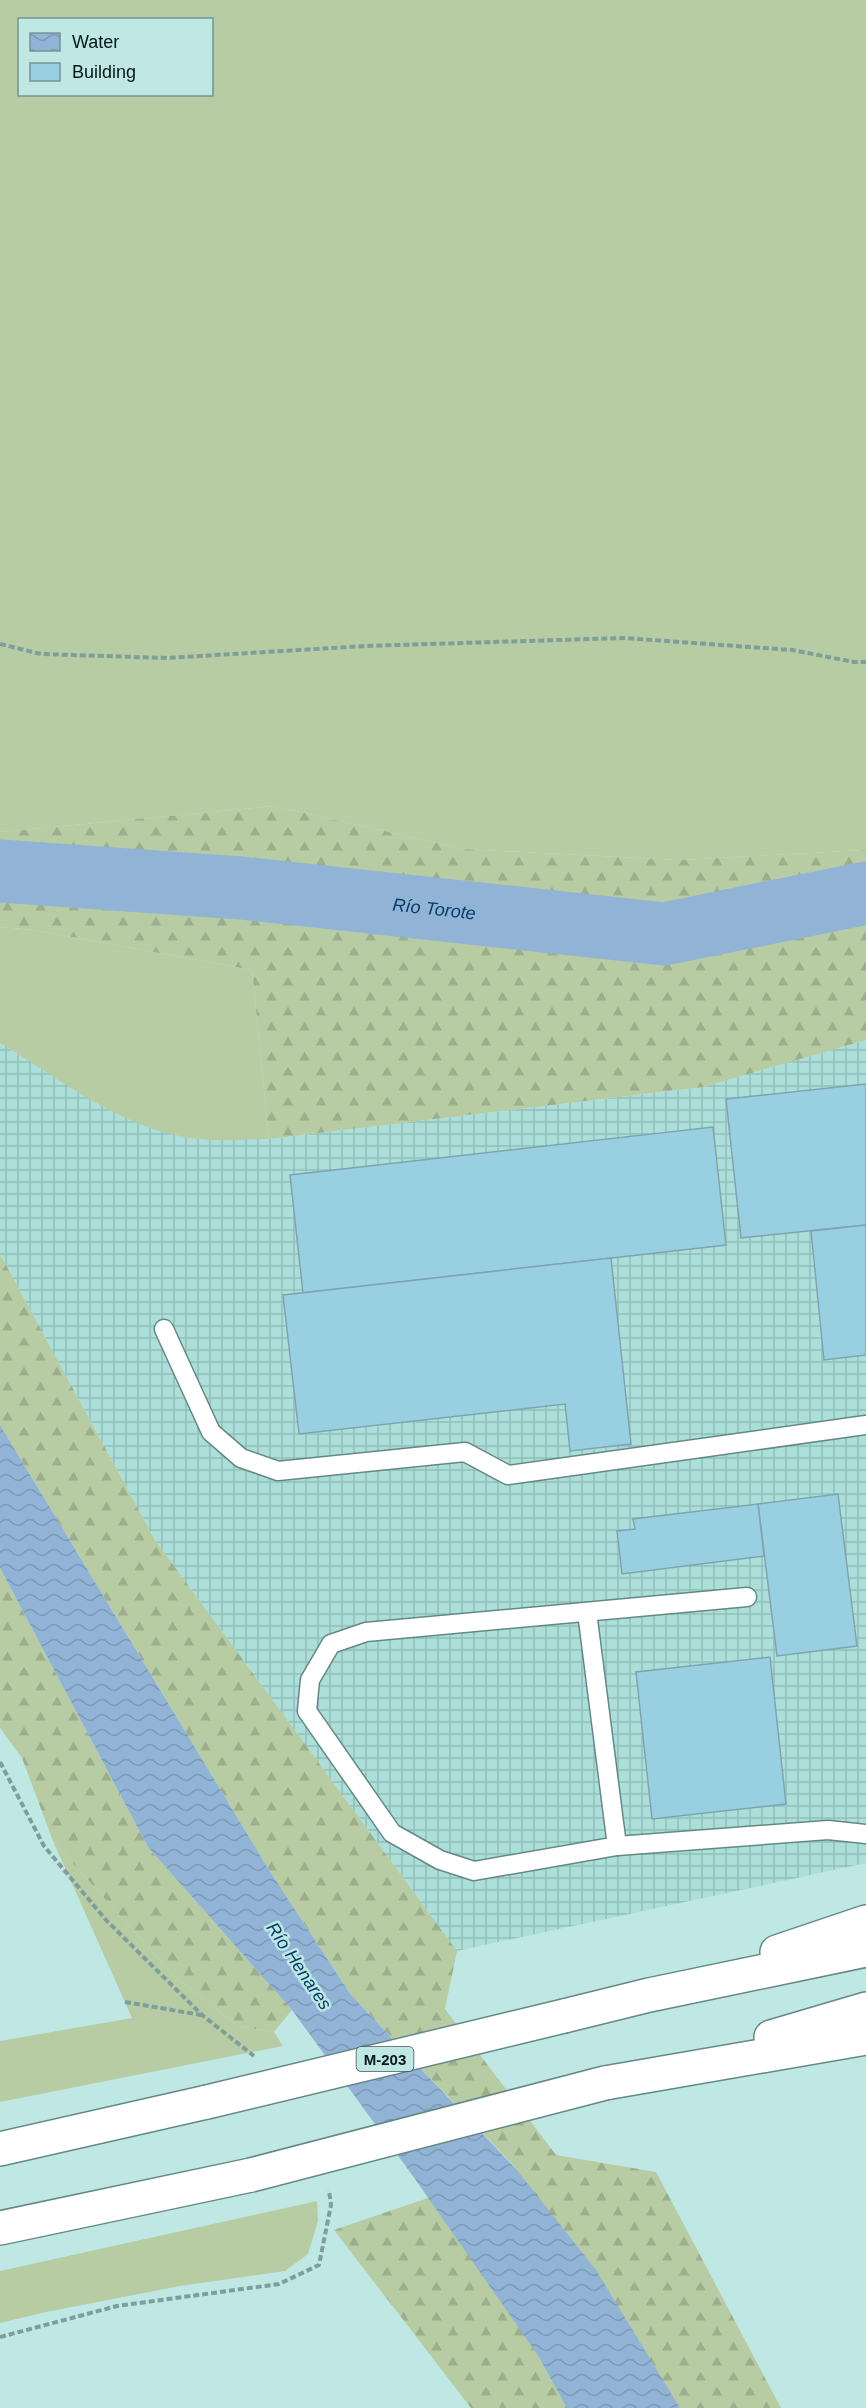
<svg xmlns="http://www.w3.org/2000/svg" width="866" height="2408" font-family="Arial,sans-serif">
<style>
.industrial{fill:url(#industrial-grid)}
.grass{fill:#b7cca3;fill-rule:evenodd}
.forest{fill:url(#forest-firs)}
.water{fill:url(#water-waves)}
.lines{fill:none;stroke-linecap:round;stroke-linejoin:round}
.river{stroke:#91b3d5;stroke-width:63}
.building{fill:#98d0e2;stroke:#80a4af;stroke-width:1.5}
.lane-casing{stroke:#638986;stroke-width:21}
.highway-casing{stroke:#638986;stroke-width:36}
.path{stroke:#7e9e9b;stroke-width:4;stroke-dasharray:6 3;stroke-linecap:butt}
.lane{stroke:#fff;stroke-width:18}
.highway{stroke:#fff;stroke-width:33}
.highway-bridge-casing{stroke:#638986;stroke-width:36;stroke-linecap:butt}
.highway-bridge{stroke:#fff;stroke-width:33}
.labels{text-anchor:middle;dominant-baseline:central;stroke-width:5;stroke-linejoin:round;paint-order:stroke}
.shield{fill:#bfe8e4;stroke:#3e5654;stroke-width:1.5}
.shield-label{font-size:15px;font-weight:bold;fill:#071716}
.water-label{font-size:18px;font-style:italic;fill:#063d68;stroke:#bfe8e4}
</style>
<defs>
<pattern id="industrial-grid" width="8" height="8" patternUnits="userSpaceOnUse" patternTransform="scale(1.5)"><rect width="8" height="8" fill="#acdfda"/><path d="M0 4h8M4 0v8" fill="none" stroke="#92bfba"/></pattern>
<pattern id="forest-firs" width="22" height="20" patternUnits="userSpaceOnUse" patternTransform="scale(1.5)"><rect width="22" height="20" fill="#b7cca3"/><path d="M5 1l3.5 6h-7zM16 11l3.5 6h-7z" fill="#9cae8c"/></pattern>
<pattern id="water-waves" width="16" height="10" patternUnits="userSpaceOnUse" patternTransform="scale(1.5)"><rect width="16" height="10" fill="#91b3d5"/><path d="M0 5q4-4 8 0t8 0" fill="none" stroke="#7c99b6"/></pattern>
</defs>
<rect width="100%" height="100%" fill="#bfe8e4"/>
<!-- industrial -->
<path class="industrial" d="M 866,1040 L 866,1863 L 457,1951 L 155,1540 L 0,1254 L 0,1043 L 80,1092 L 192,1138 L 269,1139 L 703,1087 Z"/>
<!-- grass -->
<g class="grass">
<path d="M 0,0 L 866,0 L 866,850 L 680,860 L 463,849 L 274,806 L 0,832 ZM 20,20 L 212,20 L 212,94 L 20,94 Z"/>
<path d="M 0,927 L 34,930 L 252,970 L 269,1139 C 244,1139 216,1142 191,1138 C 123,1129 58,1078 0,1043 Z"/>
<path d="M 53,1841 L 174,1976 L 238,2026 L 274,2032 L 283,2046 L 0,2102 L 0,2041 L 132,2018 Z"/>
<path d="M 317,2201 L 318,2221 L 308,2254 L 285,2271 L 180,2286 L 46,2312 L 0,2323 L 0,2271 Z"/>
</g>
<!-- forest -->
<g class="forest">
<path d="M 274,806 L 463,849 L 680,860 L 866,850 L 866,1040 L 703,1087 L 269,1139 L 252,970 L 34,930 L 0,927 L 0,832 Z"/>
<path d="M 0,1254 L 155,1540 L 457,1951 L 445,2009 L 556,2155 L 656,2172 L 781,2408 L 471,2408 L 334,2230 L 516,2168 L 351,1995 L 269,1870 L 0,1425 Z"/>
<path d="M 0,1568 L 148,1847 L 292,2010 L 274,2032 L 238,2026 L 174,1976 L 53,1841 L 22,1758 L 0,1728 Z"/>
</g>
<!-- water -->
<path class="water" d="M 0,1425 L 269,1870 L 351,1995 L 516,2169 L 596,2270 L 680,2408 L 567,2408 L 539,2357 L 415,2179 L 292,2010 L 148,1847 L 0,1568 Z"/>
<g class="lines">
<!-- river -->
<path class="river" id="s1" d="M 0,871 L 241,888 L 664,934 L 866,893"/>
</g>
<!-- building -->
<g class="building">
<path d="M 866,1084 L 866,1225 L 741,1238 L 726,1099 Z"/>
<path d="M 713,1127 L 726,1245 L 303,1293 L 290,1175 Z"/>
<path d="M 866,1225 L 866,1355 L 824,1360 L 811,1231 Z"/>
<path d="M 611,1258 L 631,1444 L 570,1451 L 565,1404 L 299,1434 L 283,1295 Z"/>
<path d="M 838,1494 L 857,1646 L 777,1656 L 758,1504 Z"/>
<path d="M 758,1504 L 764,1556 L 622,1574 L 617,1531 L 635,1529 L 633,1519 Z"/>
<path d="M 770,1657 L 786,1804 L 652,1819 L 636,1672 Z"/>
</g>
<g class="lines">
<defs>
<g id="lane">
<path d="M 164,1329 L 211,1432 L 241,1458 L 278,1471 L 465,1452 L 508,1475 L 866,1425"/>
<path d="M 747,1597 L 366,1632 L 331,1644 L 310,1680 L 307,1711 L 392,1833 L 440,1860 L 474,1871 L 617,1846 L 828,1830 L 866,1834"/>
<path d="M 587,1612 L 617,1846"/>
</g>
<g id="highway">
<path d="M 777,1952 L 866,1922"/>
<path d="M 564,2016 L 649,1995 L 866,1950"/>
<path d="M 771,2037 L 866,2009"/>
<path d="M 605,2083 L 866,2038"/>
<path d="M 0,2149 L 207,2102"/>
<path d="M 0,2228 L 251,2175"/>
</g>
</defs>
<!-- lane casing -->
<use href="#lane" class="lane-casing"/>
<!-- highway casing -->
<use href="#highway" class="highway-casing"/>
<!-- path -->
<g class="path">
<path d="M 0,644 L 41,654 L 167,658 L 365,646 L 624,638 L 792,650 L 854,662 L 866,662"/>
<path d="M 0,1762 L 44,1846 L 106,1920 L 202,2015 L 254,2056"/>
<path d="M 125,2002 L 201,2015"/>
<path d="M 0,2337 L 117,2306 L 279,2284 L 319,2265 L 331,2205 L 329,2190"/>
</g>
<!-- lane -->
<use href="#lane" class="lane"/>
<!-- highway -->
<use href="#highway" class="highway"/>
<defs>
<g id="highway-bridge">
<path d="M 207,2102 L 564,2016"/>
<path d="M 251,2175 L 605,2083"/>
</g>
</defs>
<!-- highway-bridge casing -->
<use href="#highway-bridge" class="highway-bridge-casing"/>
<!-- highway-bridge -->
<use href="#highway-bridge" class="highway-bridge"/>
</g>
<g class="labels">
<!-- shield labels -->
<rect class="shield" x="356.5" y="2047" width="57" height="24" rx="4.5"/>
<g class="shield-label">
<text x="385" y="2059">M-203</text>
</g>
<!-- water labels -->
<g class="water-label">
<text stroke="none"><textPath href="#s1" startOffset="436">Río Torote</textPath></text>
<text transform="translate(299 1966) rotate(56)">Río Henares</text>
</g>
</g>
<!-- legend -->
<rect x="18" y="18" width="195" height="78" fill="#bfe8e4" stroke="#759492" stroke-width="1.5"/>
<rect x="30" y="33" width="30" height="18" fill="url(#water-waves)" stroke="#759492" stroke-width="1.5"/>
<text x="72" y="48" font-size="18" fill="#071716">Water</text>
<rect x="30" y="63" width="30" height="18" fill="#98d0e2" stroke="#759492" stroke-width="1.5"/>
<text x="72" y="78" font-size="18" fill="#071716">Building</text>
</svg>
